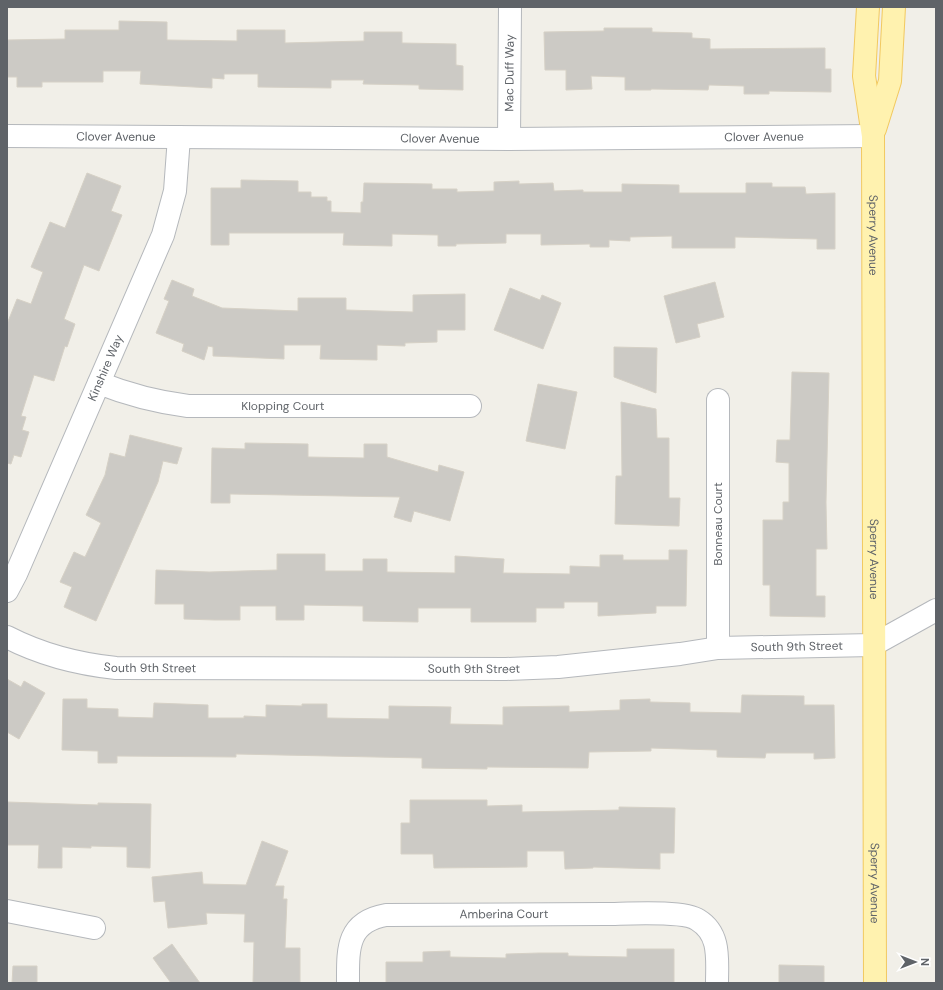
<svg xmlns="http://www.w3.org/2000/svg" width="943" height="990" font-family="'DM Sans',sans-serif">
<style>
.building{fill:#cccac5;stroke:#d6d1c6}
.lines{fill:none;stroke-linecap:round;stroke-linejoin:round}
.minor-casing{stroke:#b5b8bc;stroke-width:24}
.primary-casing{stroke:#f2c960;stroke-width:24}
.minor{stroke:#fff;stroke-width:22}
.primary{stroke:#fff2af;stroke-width:22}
.labels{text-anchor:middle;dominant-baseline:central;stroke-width:3;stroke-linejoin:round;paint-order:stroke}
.street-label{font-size:12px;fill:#5f6368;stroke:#fff}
</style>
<rect width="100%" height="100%" fill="#f1efe8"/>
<!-- building -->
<g class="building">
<path d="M 119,21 L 167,22 L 167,40 L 237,41 L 237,30 L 285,30 L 285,43 L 364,41 L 364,32 L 402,32 L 402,43 L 456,44 L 456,65 L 463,66 L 463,90 L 419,89 L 419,85 L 363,84 L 364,80 L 331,80 L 331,88 L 258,87 L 258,74 L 224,74 L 224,79 L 212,78 L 212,88 L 140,84 L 141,71 L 103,71 L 103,82 L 42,82 L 42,87 L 17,87 L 17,77 L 7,77 L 7,40 L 65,39 L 65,30 L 119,30 Z"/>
<path d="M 604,28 L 652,28 L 652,32 L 692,33 L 692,38 L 710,39 L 710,49 L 825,48 L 825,69 L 831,69 L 831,92 L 769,91 L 769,94 L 744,94 L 744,86 L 709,85 L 708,90 L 651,89 L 651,90 L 625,90 L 625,77 L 591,76 L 592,89 L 566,90 L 566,70 L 545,70 L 544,32 L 604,31 Z"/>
<path d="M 87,173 L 121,186 L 111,211 L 122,215 L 99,271 L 84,265 L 64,319 L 75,324 L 67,347 L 65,346 L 54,381 L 34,375 L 21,416 L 26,417 L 22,430 L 29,432 L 21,457 L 14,455 L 11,464 L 7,463 L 7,324 L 17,299 L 31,304 L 43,272 L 31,267 L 50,222 L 65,228 Z"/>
<path d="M 241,180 L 298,181 L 298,192 L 311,192 L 311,197 L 327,197 L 327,201 L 331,201 L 331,212 L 361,213 L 361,202 L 363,202 L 364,183 L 432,184 L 432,189 L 457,189 L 457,192 L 494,191 L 494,182 L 519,181 L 519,184 L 553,183 L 554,191 L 583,190 L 583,192 L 622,192 L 622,184 L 679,185 L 679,193 L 746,193 L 746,183 L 772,183 L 772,187 L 805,187 L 806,194 L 835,193 L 835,249 L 817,249 L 817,239 L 735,237 L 735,248 L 672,248 L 672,236 L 630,237 L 630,241 L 609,240 L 609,247 L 590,247 L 590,244 L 541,245 L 541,234 L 506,234 L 506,243 L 456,244 L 456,246 L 438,246 L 438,235 L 392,234 L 392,246 L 343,245 L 344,233 L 229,233 L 229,245 L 211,245 L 211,188 L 241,188 Z"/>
<path d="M 172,280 L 194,289 L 192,296 L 222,308 L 298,311 L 298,298 L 346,298 L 346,310 L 413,312 L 413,295 L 465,294 L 465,330 L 437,330 L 437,342 L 405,343 L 405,346 L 377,345 L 377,360 L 320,359 L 321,345 L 284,345 L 284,359 L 213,356 L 213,347 L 208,346 L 204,360 L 182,351 L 184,344 L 156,333 L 169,301 L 164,299 Z"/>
<path d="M 715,282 L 724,317 L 697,324 L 700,337 L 676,343 L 664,296 Z"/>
<path d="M 510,288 L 540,300 L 542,295 L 561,303 L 543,349 L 494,330 Z"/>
<path d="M 614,347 L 657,348 L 656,393 L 614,377 Z"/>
<path d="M 792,372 L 829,373 L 826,502 L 827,549 L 816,549 L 816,596 L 825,596 L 825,617 L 770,616 L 770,585 L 763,585 L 763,520 L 783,520 L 783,502 L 789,502 L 789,463 L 776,462 L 777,440 L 790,440 Z"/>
<path d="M 538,384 L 577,392 L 565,449 L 526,441 Z"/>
<path d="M 621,402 L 656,409 L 657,438 L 669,438 L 669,498 L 680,498 L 679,526 L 615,524 L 616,476 L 622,476 Z"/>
<path d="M 130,435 L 182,448 L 177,464 L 163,461 L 158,482 L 96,621 L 64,607 L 72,587 L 60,582 L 74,552 L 85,557 L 101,523 L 86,515 L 105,475 L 110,453 L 125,457 Z"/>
<path d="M 245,443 L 308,444 L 308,457 L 364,458 L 364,444 L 387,444 L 387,457 L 438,472 L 439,465 L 464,472 L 450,521 L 414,511 L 411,522 L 394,517 L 400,497 L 230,494 L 230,503 L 211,503 L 212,448 L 245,449 Z"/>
<path d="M 669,550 L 687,550 L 686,606 L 656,606 L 656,613 L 598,616 L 598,602 L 564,602 L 564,608 L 536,608 L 536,622 L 471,622 L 471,608 L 418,608 L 418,622 L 363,621 L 363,606 L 304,605 L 304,620 L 276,620 L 276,606 L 240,606 L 240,620 L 215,620 L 184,619 L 184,604 L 155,604 L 156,570 L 209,572 L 277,570 L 277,554 L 325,554 L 325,571 L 363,571 L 363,559 L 387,559 L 387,572 L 455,573 L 455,556 L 504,559 L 503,573 L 570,574 L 570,566 L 600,567 L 600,555 L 623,555 L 623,560 L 669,560 Z"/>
<path d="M 7,679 L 21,687 L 24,681 L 45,693 L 19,739 L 7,732 Z"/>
<path d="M 742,695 L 804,696 L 804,705 L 834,705 L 835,758 L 814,759 L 814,753 L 766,753 L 765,758 L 717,757 L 717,750 L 651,748 L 651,751 L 589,752 L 588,768 L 487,767 L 487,769 L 422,768 L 422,758 L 236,754 L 236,757 L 117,756 L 117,763 L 98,763 L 98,751 L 62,750 L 63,699 L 87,699 L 87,708 L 118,709 L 118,717 L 153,718 L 154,703 L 208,705 L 208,718 L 244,718 L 244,716 L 266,717 L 266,705 L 302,706 L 302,704 L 327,704 L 327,718 L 389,719 L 389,706 L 451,707 L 450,724 L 503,725 L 503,707 L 569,706 L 569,712 L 620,710 L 620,700 L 650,699 L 650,702 L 690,703 L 690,712 L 741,713 Z"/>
<path d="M 410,800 L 487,800 L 487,806 L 522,805 L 522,812 L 619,810 L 619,807 L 675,808 L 674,853 L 660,853 L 660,869 L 593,867 L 593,868 L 565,869 L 564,851 L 527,851 L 527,867 L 434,868 L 433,854 L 401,854 L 401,823 L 410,823 Z"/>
<path d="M 7,802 L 98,805 L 98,803 L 151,804 L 150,868 L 127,867 L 127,847 L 91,846 L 91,848 L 62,847 L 62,868 L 38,868 L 39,845 L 7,845 Z"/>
<path d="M 262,841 L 288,851 L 275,886 L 284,886 L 283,899 L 287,899 L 285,948 L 300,948 L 300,983 L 253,983 L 254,942 L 244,942 L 245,914 L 206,913 L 207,924 L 168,928 L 165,901 L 154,902 L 152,877 L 202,872 L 203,884 L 246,885 Z"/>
<path d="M 172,944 L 200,983 L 171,983 L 153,958 Z"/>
<path d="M 627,949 L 674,949 L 674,983 L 386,983 L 386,962 L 423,962 L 423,952 L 450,951 L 450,957 L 506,958 L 506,954 L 539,953 L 568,953 L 568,956 L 627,957 Z"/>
<path d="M 779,965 L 824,966 L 824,983 L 779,983 Z"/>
<path d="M 13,966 L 37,966 L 37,983 L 12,983 Z"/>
</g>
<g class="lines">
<defs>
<g id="minor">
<path id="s1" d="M 7,136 L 509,139 L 873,136"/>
<path id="s2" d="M 509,139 L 510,7"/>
<path id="s3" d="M 99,383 C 129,395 157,402 188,406 L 470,406"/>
<path d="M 718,400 L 718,648"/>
<path id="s4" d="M 7,591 L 16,574 L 163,235 L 175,191 L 179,137"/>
<path id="s5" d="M 7,637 C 42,655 77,664 116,668 L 506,669 L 558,667 L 680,654 L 718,648 L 873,645 L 936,610"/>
<path d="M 7,911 L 94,928"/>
<path id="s6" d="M 348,983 C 348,950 346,922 386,915 C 459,914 532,914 605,914 C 625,914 684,910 698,920 C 721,934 717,960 717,983"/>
</g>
<g id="primary">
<path id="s7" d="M 868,7 L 864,76 L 873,136 L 875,983"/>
<path d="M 875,129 L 890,81 L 894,7"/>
</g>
</defs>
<!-- minor casing -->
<use href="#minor" class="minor-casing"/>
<!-- primary casing -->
<use href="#primary" class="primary-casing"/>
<!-- minor -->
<use href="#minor" class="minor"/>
<!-- primary -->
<use href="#primary" class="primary"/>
</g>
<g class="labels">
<!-- street labels -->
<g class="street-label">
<text stroke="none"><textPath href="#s2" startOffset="66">Mac Duff Way</textPath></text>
<text stroke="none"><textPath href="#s1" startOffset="109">Clover Avenue</textPath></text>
<text stroke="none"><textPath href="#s1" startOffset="757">Clover Avenue</textPath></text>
<text stroke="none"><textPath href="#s1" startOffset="433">Clover Avenue</textPath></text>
<text stroke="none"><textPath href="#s7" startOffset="229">Sperry Avenue</textPath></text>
<text stroke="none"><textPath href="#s4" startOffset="244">Kinshire Way</textPath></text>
<text stroke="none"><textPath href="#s3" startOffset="187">Klopping Court</textPath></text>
<text transform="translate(718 524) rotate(-90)">Bonneau Court</text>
<text stroke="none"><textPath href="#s7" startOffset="553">Sperry Avenue</textPath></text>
<text stroke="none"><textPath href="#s5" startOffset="796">South 9th Street</textPath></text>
<text stroke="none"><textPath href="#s5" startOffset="148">South 9th Street</textPath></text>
<text stroke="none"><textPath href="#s5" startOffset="472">South 9th Street</textPath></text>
<text stroke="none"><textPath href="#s7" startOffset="877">Sperry Avenue</textPath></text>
<text stroke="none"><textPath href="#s6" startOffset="206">Amberina Court</textPath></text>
</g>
</g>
<!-- border -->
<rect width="943" height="990" fill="none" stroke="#5f6368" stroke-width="16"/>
<!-- north arrow -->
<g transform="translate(915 962) rotate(90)" stroke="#ffffff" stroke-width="3" paint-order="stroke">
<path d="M0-3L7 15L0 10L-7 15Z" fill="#5f6368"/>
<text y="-6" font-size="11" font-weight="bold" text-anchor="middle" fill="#5f6368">N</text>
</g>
</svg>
